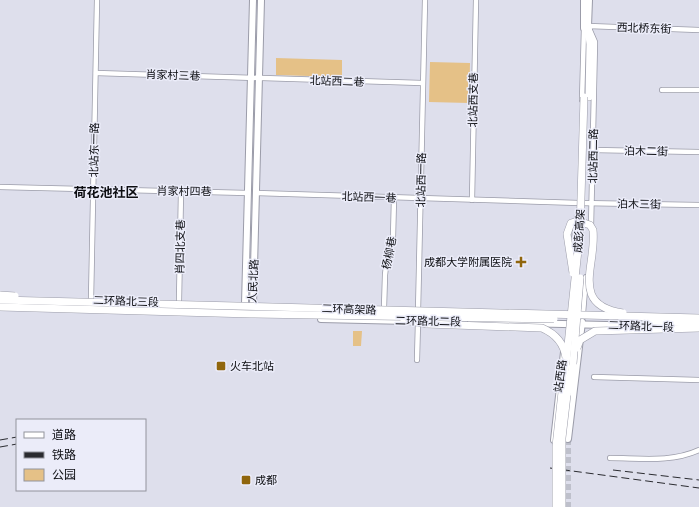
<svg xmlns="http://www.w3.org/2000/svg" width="699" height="507" font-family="Ubuntu,'Noto Sans SC',sans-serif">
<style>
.green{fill:#e5c187}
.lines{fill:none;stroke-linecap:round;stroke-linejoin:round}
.major-tunnel{stroke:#bec0cb;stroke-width:6;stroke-dasharray:6 3;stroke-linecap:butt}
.minor-casing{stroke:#9b9ca9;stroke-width:6}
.major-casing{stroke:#9b9ca9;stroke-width:8}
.highway-casing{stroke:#9b9ca9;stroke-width:8}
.minor{stroke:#fff;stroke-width:4.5}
.major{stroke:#fff;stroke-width:6}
.highway{stroke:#fff;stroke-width:7}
.rail{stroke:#2a2b30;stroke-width:1;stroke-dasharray:8 4;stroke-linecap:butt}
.highway-bridge-casing{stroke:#9b9ca9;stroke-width:8;stroke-linecap:butt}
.highway-bridge{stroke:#fff;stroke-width:7}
.poi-dot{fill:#90660d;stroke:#ebecf9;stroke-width:1.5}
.labels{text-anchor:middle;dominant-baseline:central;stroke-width:3;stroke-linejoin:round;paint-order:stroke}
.street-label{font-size:11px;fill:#0c0d11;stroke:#ebecf9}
.poi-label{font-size:11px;fill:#0c0d11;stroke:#ebecf9;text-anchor:start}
.quarter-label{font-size:13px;font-weight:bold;fill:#0c0d11;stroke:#ebecf9}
</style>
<rect width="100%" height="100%" fill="#dedfec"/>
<!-- green -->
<g class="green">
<path d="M 276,58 L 342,60 L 342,77 L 276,75 Z"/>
<path d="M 430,62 L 470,63 L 469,103 L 429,102 Z"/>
<path d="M 353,331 L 362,331 L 361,346 L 353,346 Z"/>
</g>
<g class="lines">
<!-- major-tunnel -->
<path class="major-tunnel" d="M 568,439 L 568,507"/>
<defs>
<g id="minor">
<path d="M 96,73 L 422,83"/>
<path d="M 662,90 L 699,90"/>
<path d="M 582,100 L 584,28"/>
<path d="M 593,150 L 699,152"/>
<path d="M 0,187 L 248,193"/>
<path d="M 256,193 L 579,203 L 699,205"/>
<path d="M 472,200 L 476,0"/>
<path d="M 591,227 L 595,42 L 588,26 L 699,30"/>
<path d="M 91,300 L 97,0"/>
<path d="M 179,302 L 181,191"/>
<path d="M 384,308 L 385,275 L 388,249 L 393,238 L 394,198"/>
<path d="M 418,312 L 425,0"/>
<path d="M 583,313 L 586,277"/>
<path d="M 417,360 L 418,322"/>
<path d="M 594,377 L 699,380"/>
<path d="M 610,458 C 639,458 671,463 699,450"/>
</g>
<g id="major">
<path d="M 588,26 L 589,0"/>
<path d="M 584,28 L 584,0"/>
<path d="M 573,263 L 577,218"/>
<path d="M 247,309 L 245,304 L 253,0"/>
<path d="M 251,311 L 253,305 L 261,0"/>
<path d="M 321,319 L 408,321"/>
<path d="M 471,322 L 650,326"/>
<path d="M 568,439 L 582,322"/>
<path d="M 554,440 L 564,352"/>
</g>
<g id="highway">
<path d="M 588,26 L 590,44 L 589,97"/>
<path d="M 562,392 L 566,364"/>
<path d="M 567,395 L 573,364"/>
</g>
</defs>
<!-- minor casing -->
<use href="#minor" class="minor-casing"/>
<!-- major casing -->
<use href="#major" class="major-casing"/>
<!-- highway casing -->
<use href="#highway" class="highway-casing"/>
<!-- minor -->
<use href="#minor" class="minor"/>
<!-- major -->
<use href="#major" class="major"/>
<!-- highway -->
<use href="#highway" class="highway"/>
<!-- rail -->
<g class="rail">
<path d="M 0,440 L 17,437"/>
<path d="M 0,447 L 17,444"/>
<path d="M 550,468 L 699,488"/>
<path d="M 613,470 L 699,480"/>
</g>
<defs>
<g id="highway-bridge">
<path d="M 573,273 L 567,234 L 571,223 L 578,221 L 590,225 L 593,230 C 597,265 569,305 623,313"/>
<path d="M 0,295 L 15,296"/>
<path d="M 0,300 L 699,318"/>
<path d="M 0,307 L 251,314 L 554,319"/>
<path d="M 404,320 L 427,324 L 542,328 C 556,334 564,343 566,358"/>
<path d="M 646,321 L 699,323"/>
<path d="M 577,348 L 580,340 L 595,331 L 699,328"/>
<path d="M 566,364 L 580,231 L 584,97"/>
<path d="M 573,364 L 580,278"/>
<path d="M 556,507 L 556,446 L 562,392"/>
<path d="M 562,507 L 562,438 L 567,395"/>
</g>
</defs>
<!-- highway-bridge casing -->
<use href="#highway-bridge" class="highway-bridge-casing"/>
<!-- highway-bridge -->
<use href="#highway-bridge" class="highway-bridge"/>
</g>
<!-- markers -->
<g class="poi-dot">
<path d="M519 256h4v4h4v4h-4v4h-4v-4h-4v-4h4z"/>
<rect x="216" y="361" width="10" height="10" rx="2"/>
<rect x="241" y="475" width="10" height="10" rx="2"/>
</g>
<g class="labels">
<!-- street labels -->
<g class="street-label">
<text transform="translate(644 28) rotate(2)">西北桥东街</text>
<text transform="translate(173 75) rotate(2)">肖家村三巷</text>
<text transform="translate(337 81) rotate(2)">北站西二巷</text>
<text transform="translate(473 100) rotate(-89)">北站西支巷</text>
<text transform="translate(94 150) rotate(-89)">北站东一路</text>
<text transform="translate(646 151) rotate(1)">泊木二街</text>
<text transform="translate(593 156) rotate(-89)">北站西二路</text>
<text transform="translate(421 180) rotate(-89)">北站西一路</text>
<text transform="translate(184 191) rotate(1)">肖家村四巷</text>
<text transform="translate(369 197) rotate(2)">北站西一巷</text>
<text transform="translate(639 204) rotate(1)">泊木三街</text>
<text transform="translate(579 231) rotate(-86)">成彭高架</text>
<text transform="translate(180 247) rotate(-89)">肖四北支巷</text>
<text transform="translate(389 253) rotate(-79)">杨柳巷</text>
<text transform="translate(253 281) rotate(-87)">人民北路</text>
<text transform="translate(126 301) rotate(2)">二环路北三段</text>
<text transform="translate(349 309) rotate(2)">二环高架路</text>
<text transform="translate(428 321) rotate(1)">二环路北二段</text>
<text transform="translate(641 326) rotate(2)">二环路北一段</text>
<text transform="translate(560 376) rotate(-82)">站西路</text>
</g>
<!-- poi labels -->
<g class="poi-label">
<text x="512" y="262" text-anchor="end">成都大学附属医院</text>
<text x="230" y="366">火车北站</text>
<text x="255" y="480">成都</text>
</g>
<!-- quarter labels -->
<g class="quarter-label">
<text x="106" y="192">荷花池社区</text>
</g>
</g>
<!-- legend -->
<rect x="16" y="419" width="130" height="72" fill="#ebecf9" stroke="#92939c"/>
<rect x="24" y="432" width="20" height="6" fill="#ffffff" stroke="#92939c"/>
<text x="52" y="439" font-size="12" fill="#0c0d11">道路</text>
<rect x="24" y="452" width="20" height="6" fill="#2a2b30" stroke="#92939c"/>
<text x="52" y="459" font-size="12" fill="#0c0d11">铁路</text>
<rect x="24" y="469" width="20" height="12" fill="#e5c187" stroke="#92939c"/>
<text x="52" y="479" font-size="12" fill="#0c0d11">公园</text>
</svg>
